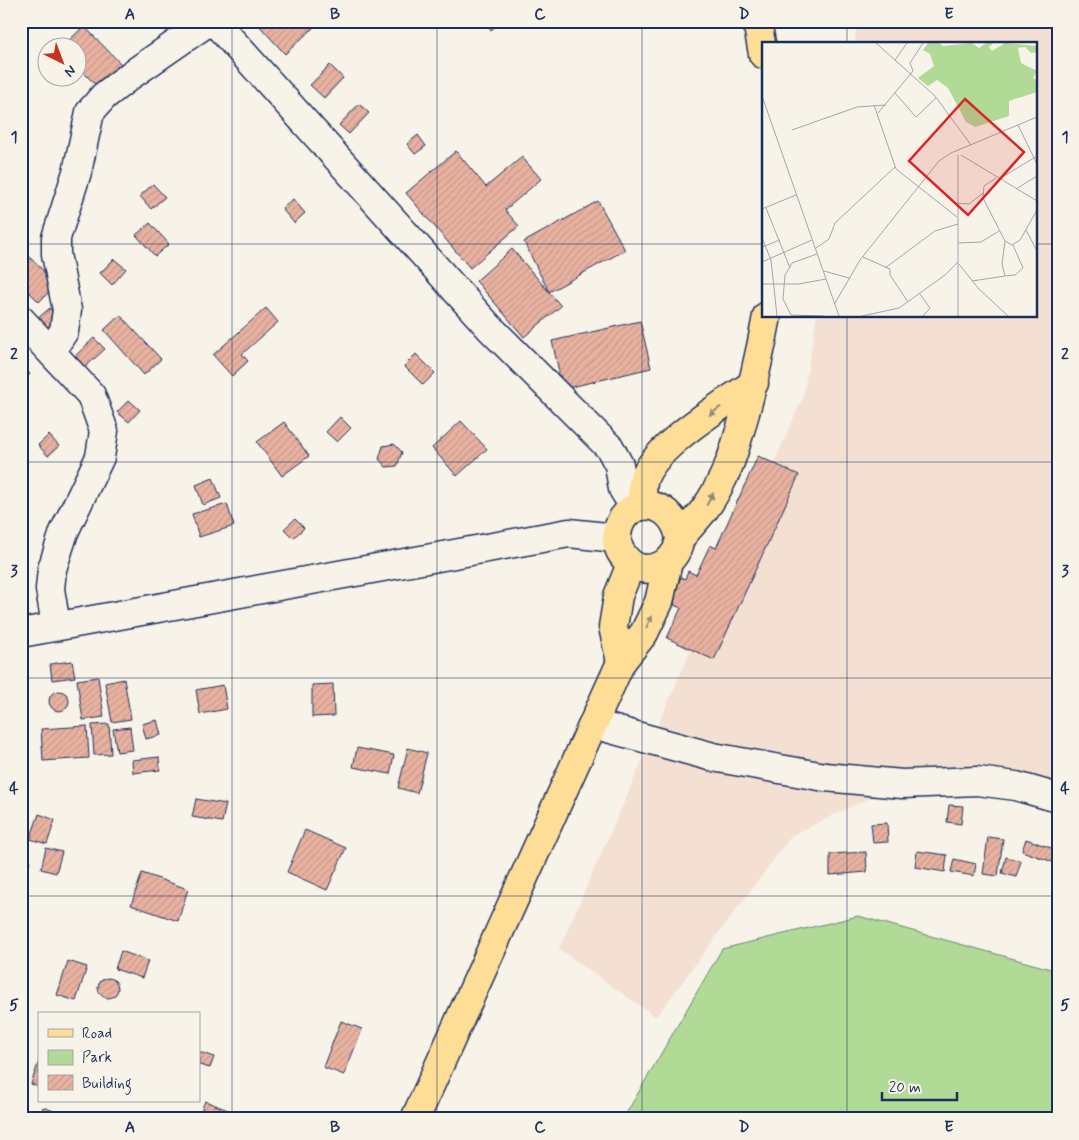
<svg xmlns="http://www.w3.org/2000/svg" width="1079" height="1140" font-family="Mynerve,sans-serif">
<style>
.built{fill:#f3e0d2}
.green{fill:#b2da97;stroke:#66847a}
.building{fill:url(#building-hatch);stroke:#1b2f5e}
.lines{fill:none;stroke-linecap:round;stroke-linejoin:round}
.minor-casing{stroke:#1b2f5e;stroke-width:31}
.major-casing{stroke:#1b2f5e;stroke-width:31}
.minor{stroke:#f7f3e8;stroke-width:28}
.major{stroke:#fedd96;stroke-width:28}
.oneway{fill:#8c867a}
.grid{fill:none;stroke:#1b2f5e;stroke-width:1;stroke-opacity:0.55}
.inset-road{fill:none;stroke:#9fa5b1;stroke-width:1}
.view{fill:#d62828;fill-opacity:0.15;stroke:#d62828;stroke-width:2.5}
.inset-edge{fill:none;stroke:#1b2f5e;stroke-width:2.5}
.neatline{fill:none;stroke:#1b2f5e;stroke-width:2}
.grid-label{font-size:16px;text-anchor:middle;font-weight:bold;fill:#1b2f5e}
</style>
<defs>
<pattern id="building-hatch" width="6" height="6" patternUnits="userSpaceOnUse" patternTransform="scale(1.25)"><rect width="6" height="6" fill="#e9b2a0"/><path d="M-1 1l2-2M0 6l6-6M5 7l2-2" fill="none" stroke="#c7998c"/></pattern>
</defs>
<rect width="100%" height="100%" fill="#f7f3e8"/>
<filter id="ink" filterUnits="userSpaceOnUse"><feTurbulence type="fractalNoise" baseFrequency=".02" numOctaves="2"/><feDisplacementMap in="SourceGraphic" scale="10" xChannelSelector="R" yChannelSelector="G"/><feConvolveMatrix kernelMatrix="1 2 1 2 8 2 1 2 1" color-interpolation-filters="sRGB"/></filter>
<g filter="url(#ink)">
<!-- built -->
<path class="built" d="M 856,21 L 1058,21 L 1058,806 L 1001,789 L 876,795 L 792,835 L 656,1017 L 559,949 L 803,397 L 817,316 L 1035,316 L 1035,44 L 855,44 Z"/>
<!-- green -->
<path class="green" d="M 858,916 L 1058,971 L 1058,1119 L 623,1119 L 722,949 Z"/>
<!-- building -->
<g class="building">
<path d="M 255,21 L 308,21 L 314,27 L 285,54 Z"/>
<path d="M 485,21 L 503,21 L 491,30 Z"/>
<path d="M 84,26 L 121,64 L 98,87 L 78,67 L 78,48 L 61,48 Z"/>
<path d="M 330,65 L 343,78 L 324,98 L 310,85 Z"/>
<path d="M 359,104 L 369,113 L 349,134 L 339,125 Z"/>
<path d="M 418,135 L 426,146 L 415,154 L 407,144 Z"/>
<path d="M 456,151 L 486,187 L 522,157 L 541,179 L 505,210 L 519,226 L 470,268 L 406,193 Z"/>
<path d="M 153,184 L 165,197 L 151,209 L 140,196 Z"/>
<path d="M 293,199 L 305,213 L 294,223 L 282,209 Z"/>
<path d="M 598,201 L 625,250 L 549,292 L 524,242 Z"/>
<path d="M 150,223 L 169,244 L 155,256 L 136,235 Z"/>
<path d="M 21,249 L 57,284 L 39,302 L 21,284 Z"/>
<path d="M 512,249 L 561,306 L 524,337 L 476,281 Z"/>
<path d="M 114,259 L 126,269 L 112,285 L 100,273 Z"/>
<path d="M 50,308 L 59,320 L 46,331 L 37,319 Z"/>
<path d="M 266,308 L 278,322 L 242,354 L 248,361 L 232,376 L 213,355 Z"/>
<path d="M 120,315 L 161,359 L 144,375 L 104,330 Z"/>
<path d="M 640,321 L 651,368 L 563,389 L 552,341 Z"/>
<path d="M 94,338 L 105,349 L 82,370 L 72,359 Z"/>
<path d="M 416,354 L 435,373 L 423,385 L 404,366 Z"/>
<path d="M 21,367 L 30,374 L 21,384 Z"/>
<path d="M 129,400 L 140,410 L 129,422 L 117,412 Z"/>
<path d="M 340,417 L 351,428 L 337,442 L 326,432 Z"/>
<path d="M 461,421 L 487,449 L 457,476 L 432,448 Z"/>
<path d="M 284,422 L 309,456 L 282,476 L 257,442 Z"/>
<path d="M 49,435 L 59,446 L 48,456 L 38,445 Z"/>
<path d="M 394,444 L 402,452 L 397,466 L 386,467 L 379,459 L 383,446 Z"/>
<path d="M 758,456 L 799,475 L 714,660 L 667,638 L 681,608 L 674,605 L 675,602 L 671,600 L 681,577 L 685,579 L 688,571 L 696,575 L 710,545 L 716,548 Z"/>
<path d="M 213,478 L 221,498 L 203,505 L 196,485 Z"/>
<path d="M 227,504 L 234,526 L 199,537 L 192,514 Z"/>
<path d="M 295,519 L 304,528 L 293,538 L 284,529 Z"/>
<path d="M 72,661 L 75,677 L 52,680 L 50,664 Z"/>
<path d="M 98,677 L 104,717 L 83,720 L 77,680 Z"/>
<path d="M 124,679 L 131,719 L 112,722 L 105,683 Z"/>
<path d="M 333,684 L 334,716 L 312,717 L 312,685 Z"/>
<path d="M 223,685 L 227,709 L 200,714 L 196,690 Z"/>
<circle cx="59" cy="701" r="10"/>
<path d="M 157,720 L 161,735 L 146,739 L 142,724 Z"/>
<path d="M 109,724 L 111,754 L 94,755 L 92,725 Z"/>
<path d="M 87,726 L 89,758 L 43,761 L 41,729 Z"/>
<path d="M 130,727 L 133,750 L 117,752 L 113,729 Z"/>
<path d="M 357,748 L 394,755 L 390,774 L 353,767 Z"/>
<path d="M 408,748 L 427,753 L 417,793 L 398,788 Z"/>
<path d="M 159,757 L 160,770 L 133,773 L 132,760 Z"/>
<path d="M 196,799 L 226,804 L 222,822 L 192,817 Z"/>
<path d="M 949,805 L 963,806 L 961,824 L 947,822 Z"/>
<path d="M 39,814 L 55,820 L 47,844 L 30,839 Z"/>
<path d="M 21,823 L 25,824 L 21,836 Z"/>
<path d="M 887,823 L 888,842 L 873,843 L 871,824 Z"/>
<path d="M 305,830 L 346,848 L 327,890 L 287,872 Z"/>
<path d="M 988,837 L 1003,839 L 998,876 L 983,874 Z"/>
<path d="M 1026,839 L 1057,850 L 1053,862 L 1022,851 Z"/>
<path d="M 46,848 L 62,852 L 56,873 L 41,869 Z"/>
<path d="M 917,851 L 947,855 L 945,872 L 915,867 Z"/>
<path d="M 866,852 L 867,872 L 830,875 L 830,854 Z"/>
<path d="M 1006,857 L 1021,861 L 1016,877 L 1002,873 Z"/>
<path d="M 21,858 L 30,861 L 23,882 L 21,882 Z"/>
<path d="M 954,859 L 976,864 L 974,876 L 951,872 Z"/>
<path d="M 142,873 L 188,889 L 178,921 L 131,905 Z"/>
<path d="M 121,951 L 148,961 L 142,978 L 115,969 Z"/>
<path d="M 68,961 L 87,967 L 76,1001 L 57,995 Z"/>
<circle cx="108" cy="988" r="10"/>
<path d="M 341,1021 L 362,1029 L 344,1075 L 323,1067 Z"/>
<path d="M 199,1052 L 214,1057 L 210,1068 L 199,1065 Z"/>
<path d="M 39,1061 L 39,1087 L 31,1084 Z"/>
<path d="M 205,1101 L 233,1112 L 230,1119 L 198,1119 Z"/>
<path d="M 43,1107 L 67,1116 L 67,1119 L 39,1119 Z"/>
<path d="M 239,1112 L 255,1119 L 236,1119 Z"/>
</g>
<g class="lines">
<defs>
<g id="minor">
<path d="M 214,21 L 489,327 L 610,448 L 619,465 L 623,489 L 635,508"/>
<path d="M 21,320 L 91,395 L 104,431 L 100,457 L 64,532 L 52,569 L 50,589 L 56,626"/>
<path d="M 51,351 L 64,331 L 67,310 L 56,254 L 56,238 L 77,172 L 90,112 L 104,96 L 131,75 L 209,21"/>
<path d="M 21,633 L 569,533 L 616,538"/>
<path d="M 593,724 L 713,757 L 825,777 L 902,784 L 977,781 L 1016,786 L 1058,798"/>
</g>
<g id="major">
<path d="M 757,21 L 763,54"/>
<path d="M 642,506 C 642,498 642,490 643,482 C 651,447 725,404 754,383"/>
<path d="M 680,538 C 671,493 620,497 617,536 C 616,546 622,556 629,562 C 643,575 666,568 675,553 C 679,548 678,541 682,536 C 689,527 697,519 704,510 C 713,498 722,481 728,467 C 733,456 736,443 740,431 C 751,393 760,355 767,316"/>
<path d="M 621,662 L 613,627 L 618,596 L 631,564"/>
<path d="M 415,1119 L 621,662 L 644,633 L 659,602 L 668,562"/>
</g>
</defs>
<!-- minor casing -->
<use href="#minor" class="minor-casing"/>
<!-- major casing -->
<use href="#major" class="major-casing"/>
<!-- minor -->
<use href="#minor" class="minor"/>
<!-- major -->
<use href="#major" class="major"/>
</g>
<!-- one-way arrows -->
<defs><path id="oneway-solid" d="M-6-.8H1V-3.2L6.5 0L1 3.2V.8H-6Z" transform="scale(1.25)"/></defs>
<g class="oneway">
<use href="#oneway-solid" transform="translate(715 411) rotate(144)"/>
<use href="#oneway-solid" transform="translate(710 499) rotate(-61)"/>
<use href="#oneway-solid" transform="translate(649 622) rotate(-65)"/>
</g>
</g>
<!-- grid -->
<path class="grid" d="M 232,21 L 232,1119M 437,21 L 437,1119M 642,21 L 642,1119M 847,21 L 847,44M 21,244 L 763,244M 1035,244 L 1058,244M 847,316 L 847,1119M 21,462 L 1058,462M 21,678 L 1058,678M 21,896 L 1058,896"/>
<!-- overview -->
<g transform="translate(762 42)">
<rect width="275" height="275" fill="#f7f3e8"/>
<path d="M 166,1 L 177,1 L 181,4 L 210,1 L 217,6 L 224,1 L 231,1 L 227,5 L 230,9 L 243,1 L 275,4 L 275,10 L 269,11 L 263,5 L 256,6 L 259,21 L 275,29 L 271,36 L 275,38 L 275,50 L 247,59 L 247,74 L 213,85 L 204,80 L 186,46 L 175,38 L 166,44 L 156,36 L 172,24 L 168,12 L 161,8 Z" fill="#b2da97"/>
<path class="inset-road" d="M 114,1 L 173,54 L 209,103M 133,18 L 145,1M 133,51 L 154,75 L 174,56M 0,54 L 77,274M 112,63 L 134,127 L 195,175M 116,71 L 151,29 L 148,21 L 161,1M 256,83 L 275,122M 30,88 L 95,65 L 124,63M 199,113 L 275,159M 234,136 L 222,144 L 221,156 L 243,199 L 250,203 L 258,198 L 275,168M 237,137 L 275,114M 254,147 L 275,134M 195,161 L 207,162 L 221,151M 4,166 L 28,226M 0,167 L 34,153M 264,188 L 275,209M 0,196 L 9,218 L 15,274M 196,201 L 219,200 L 237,189M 0,205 L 18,198M 54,206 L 67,197 L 73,181 L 133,125M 55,212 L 30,221 L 23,233 L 21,257 L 29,273 L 62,274M 101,215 L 128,227 L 128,233 L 146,260M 0,220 L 50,198M 197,222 L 216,246 L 246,274M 123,226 L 173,189 L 196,182M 62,229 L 87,236M 243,234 L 253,233 L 261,226 L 251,203M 210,239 L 243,234 L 240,222 L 243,199M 0,242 L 37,242 L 64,237M 158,252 L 168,266 L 161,274M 73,261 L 98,218 L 177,119 L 189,111 L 275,75M 100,274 L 137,266 L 183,233 L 196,220M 196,274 L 196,113"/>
<path class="view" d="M 203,57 L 262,110 L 206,173 L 147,119 Z"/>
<rect width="275" height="275" class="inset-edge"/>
</g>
<!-- margin -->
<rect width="1079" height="1140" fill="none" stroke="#f7f3e8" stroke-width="55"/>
<!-- legend -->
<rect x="38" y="1012" width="162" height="90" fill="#f7f3e8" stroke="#9fa5b1"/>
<rect x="48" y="1029" width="25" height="8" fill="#fedd96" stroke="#9fa5b1"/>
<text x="82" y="1038" font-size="15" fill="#1b2f5e">Road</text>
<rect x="48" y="1050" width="25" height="15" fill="#b2da97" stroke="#9fa5b1"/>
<text x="82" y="1062" font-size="15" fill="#1b2f5e">Park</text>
<rect x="48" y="1075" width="25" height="15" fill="url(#building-hatch)" stroke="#9fa5b1"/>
<text x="82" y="1088" font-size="15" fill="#1b2f5e">Building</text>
<!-- north arrow -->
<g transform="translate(62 62) rotate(138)"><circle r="24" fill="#f7f3e8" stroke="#9fa5b1"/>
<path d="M0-4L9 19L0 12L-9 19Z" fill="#c8321e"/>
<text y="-8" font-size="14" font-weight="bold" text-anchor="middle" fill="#1b2f5e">N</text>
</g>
<!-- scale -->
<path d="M882 1092v8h75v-8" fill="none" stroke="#1b2f5e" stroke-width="2.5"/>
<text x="889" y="1092" font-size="15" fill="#1b2f5e" stroke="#f7f3e8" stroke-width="4" paint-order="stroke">20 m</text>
<rect x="28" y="28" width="1024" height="1084" class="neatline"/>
<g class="grid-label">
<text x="130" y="19">A</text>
<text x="335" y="19">B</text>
<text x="540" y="19">C</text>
<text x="744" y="19">D</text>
<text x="949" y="19">E</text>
<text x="14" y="142">1</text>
<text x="1065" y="142">1</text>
<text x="14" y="359">2</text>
<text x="1065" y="359">2</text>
<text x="14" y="576">3</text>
<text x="1065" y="576">3</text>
<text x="14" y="793">4</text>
<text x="1065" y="793">4</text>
<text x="14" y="1010">5</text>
<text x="1065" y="1010">5</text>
<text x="130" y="1132">A</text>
<text x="335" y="1132">B</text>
<text x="540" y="1132">C</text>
<text x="744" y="1132">D</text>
<text x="949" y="1132">E</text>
</g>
</svg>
